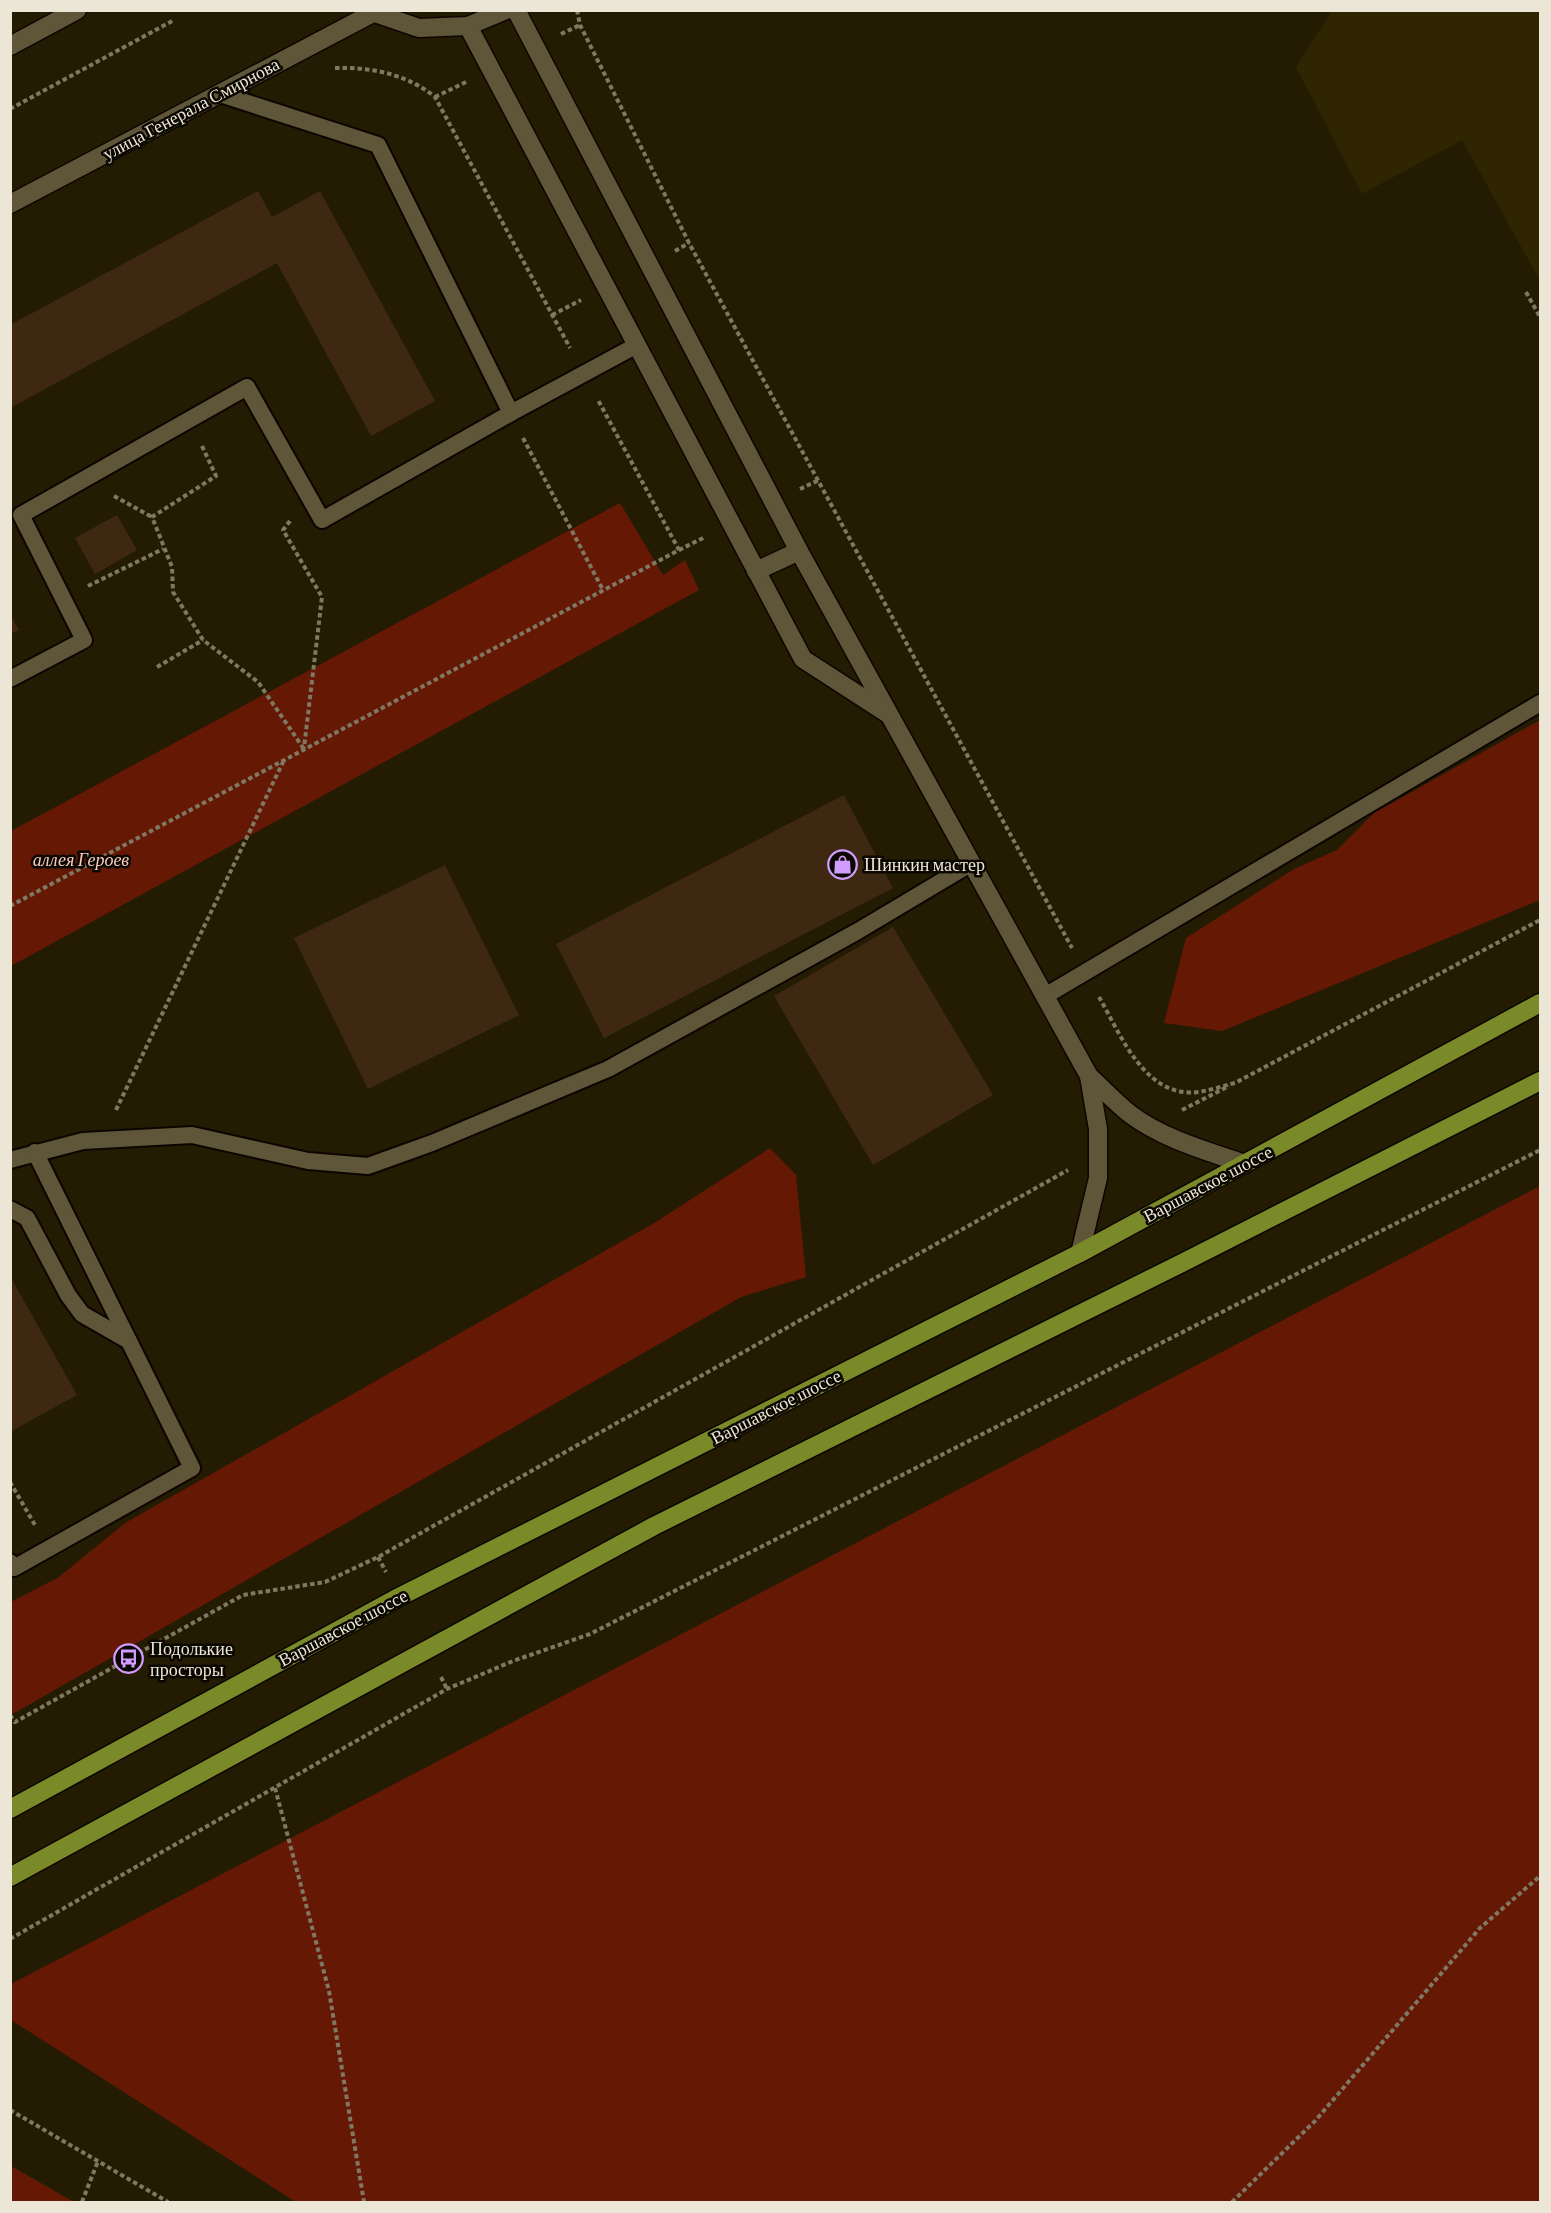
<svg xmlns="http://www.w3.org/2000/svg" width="1551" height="2213" font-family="'Crimson Pro',serif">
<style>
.built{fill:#2f2500}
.green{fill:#651803}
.building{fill:#3e2812}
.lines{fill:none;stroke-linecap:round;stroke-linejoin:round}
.lane-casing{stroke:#0d0600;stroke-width:20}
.street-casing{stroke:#0d0600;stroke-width:21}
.primary-casing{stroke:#0d0600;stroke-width:21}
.path{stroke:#7f7863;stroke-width:4;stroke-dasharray:4.5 3;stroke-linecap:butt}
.lane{stroke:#5f563a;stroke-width:16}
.street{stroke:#5f563a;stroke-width:18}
.primary{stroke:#7a8a29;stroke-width:18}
.labels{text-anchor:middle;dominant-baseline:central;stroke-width:5;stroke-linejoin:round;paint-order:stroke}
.street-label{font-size:18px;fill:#ebe6d6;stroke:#0a0701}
.park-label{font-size:18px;font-style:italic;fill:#fbcabc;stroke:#0a0701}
.poi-label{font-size:18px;fill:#ebe6d6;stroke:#0a0701;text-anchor:start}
</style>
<rect width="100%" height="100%" fill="#241c02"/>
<!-- built -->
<path class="built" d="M 1332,11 L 1540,11 L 1540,281 L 1462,140 L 1362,194 L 1296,67 Z"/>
<!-- green -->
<g class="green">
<path d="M 620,503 L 663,575 L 685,560 L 699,590 L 11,966 L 11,831 Z"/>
<path d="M 1540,720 L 1540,900 L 1222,1031 L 1164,1023 L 1186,938 L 1294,869 L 1337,850 L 1374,813 Z"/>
<path d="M 770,1148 L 796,1175 L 806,1277 L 741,1297 L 11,1715 L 11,1602 L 59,1577 L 125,1523 L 656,1222 Z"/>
<path d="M 1540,1186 L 1540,2202 L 296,2202 L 11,2020 L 11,1984 Z"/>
<path d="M 10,2166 L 11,2166 L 74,2202 L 11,2202 Z"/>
</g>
<!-- building -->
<g class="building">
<path d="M 258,191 L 272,217 L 320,191 L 435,401 L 371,436 L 277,263 L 10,408 L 10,325 Z"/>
<path d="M 117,515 L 137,550 L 95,574 L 75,538 Z"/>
<path d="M 10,614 L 19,630 L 10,634 Z"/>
<path d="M 844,795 L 893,888 L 604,1038 L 556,944 Z"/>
<path d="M 445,865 L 519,1015 L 368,1089 L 294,938 Z"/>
<path d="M 893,927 L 993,1095 L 873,1165 L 774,996 Z"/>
<path d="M 10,1276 L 77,1395 L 10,1432 Z"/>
</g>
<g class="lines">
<defs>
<g id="lane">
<path d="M 511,413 L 637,345"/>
<path d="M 10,679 L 84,640 L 21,515 L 247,387 L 322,520 L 511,413 L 378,145 L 220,94"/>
<path d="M 1045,996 L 1540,703"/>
<path d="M 10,1160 L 83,1141 L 192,1135 L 308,1161 L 368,1166 L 432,1143 L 608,1069 L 858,931 L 972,863"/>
<path d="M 10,1209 L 27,1218 L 68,1295 L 82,1314 L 129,1341"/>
<path d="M 10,1562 L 14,1568 L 192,1468 L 35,1152"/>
</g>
<g id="street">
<path d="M 366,10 L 419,28 L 468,26 L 506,10"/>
<path d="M 516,10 L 799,551 L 1089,1076 C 1103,1089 1116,1103 1130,1114 C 1163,1139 1207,1151 1245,1164"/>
<path d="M 468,26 L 803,659 L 888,714"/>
<path d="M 10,46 L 77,10"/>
<path d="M 10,204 L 371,14"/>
<path d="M 756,571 L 799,551"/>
<path d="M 1080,1253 L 1098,1178 L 1098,1129 L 1089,1076"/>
</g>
<g id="primary">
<path d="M 10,1809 L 399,1597 L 1080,1253 L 1540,1003"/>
<path d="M 10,1877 L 654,1526 L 1184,1262 L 1540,1081"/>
</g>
</defs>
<!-- lane casing -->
<use href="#lane" class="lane-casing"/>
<!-- street casing -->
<use href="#street" class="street-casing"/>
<!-- primary casing -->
<use href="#primary" class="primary-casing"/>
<!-- path -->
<g class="path">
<path d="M 577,10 L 580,25 L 689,243 L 1072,948"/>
<path d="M 561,34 L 580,25"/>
<path d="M 335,68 C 371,67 407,74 435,97 L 570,348"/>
<path d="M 435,97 L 466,82"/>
<path d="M 10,109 L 174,20"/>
<path d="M 675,251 L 689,243"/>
<path d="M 1526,292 L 1540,317"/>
<path d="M 552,315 L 581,300"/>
<path d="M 523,438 L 603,590"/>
<path d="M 202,446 L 216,476 L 152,517 L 172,567 L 173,592 L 203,640 L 258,682 L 304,749"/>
<path d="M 800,489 L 819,480"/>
<path d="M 114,496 L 152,517"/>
<path d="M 290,521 L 283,530 L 322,597 L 304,748"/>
<path d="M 679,550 L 705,537"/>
<path d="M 88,586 L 163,549"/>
<path d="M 157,667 L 203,640"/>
<path d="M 10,906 L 679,550 L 598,400"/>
<path d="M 1099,997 C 1121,1035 1145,1099 1199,1092 C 1211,1090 1223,1086 1235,1083 L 1540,920"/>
<path d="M 116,1110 L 284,760"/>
<path d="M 1182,1110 L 1229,1086"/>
<path d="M 10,1482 L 35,1525"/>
<path d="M 378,1557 L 386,1572"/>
<path d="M 441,1677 L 447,1689"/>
<path d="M 10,1715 L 15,1722 L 243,1595 L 325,1582 L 378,1557 L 1068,1170"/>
<path d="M 275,1788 L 329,1991 L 364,2202"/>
<path d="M 10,1939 L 447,1689 L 513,1661 L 590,1634 L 1540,1150"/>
<path d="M 10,2110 L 168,2202"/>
<path d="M 82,2202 L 98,2161"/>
<path d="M 1232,2202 L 1315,2121 L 1480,1928 L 1540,1876"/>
</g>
<!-- lane -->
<use href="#lane" class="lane"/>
<!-- street -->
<use href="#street" class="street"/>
<!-- primary -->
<use href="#primary" class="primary"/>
</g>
<!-- icons -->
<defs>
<symbol id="shop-ring" viewBox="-11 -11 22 22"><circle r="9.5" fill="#0a0701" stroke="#d09dfe" stroke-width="1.5"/><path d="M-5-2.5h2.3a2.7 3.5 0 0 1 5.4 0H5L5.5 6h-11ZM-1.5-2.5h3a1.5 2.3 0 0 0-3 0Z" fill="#d09dfe"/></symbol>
<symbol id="bus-ring" viewBox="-11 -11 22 22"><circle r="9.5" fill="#0a0701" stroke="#d09dfe" stroke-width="1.5"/><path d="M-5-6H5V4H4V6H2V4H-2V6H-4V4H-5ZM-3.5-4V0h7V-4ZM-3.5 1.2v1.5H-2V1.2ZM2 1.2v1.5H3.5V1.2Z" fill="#d09dfe"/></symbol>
</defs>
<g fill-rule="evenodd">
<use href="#shop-ring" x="826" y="848" width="33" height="33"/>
<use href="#bus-ring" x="112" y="1642" width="33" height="33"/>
</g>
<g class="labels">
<!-- street labels -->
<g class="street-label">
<text transform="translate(191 109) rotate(-28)">улица Генерала Смирнова</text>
<text transform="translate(1208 1184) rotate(-28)">Варшавское шоссе</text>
<text transform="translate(776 1407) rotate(-27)">Варшавское шоссе</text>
<text transform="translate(343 1628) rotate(-28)">Варшавское шоссе</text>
</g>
<!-- park labels -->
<g class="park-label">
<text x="81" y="860">аллея Героев</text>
</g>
<!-- poi labels -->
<g class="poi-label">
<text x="864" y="865">Шинкин мастер</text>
<text x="150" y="1649">Подолькие<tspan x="150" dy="21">просторы</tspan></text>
</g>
</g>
<!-- border -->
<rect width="1551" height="2213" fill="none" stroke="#ebe6d6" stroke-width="24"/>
</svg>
